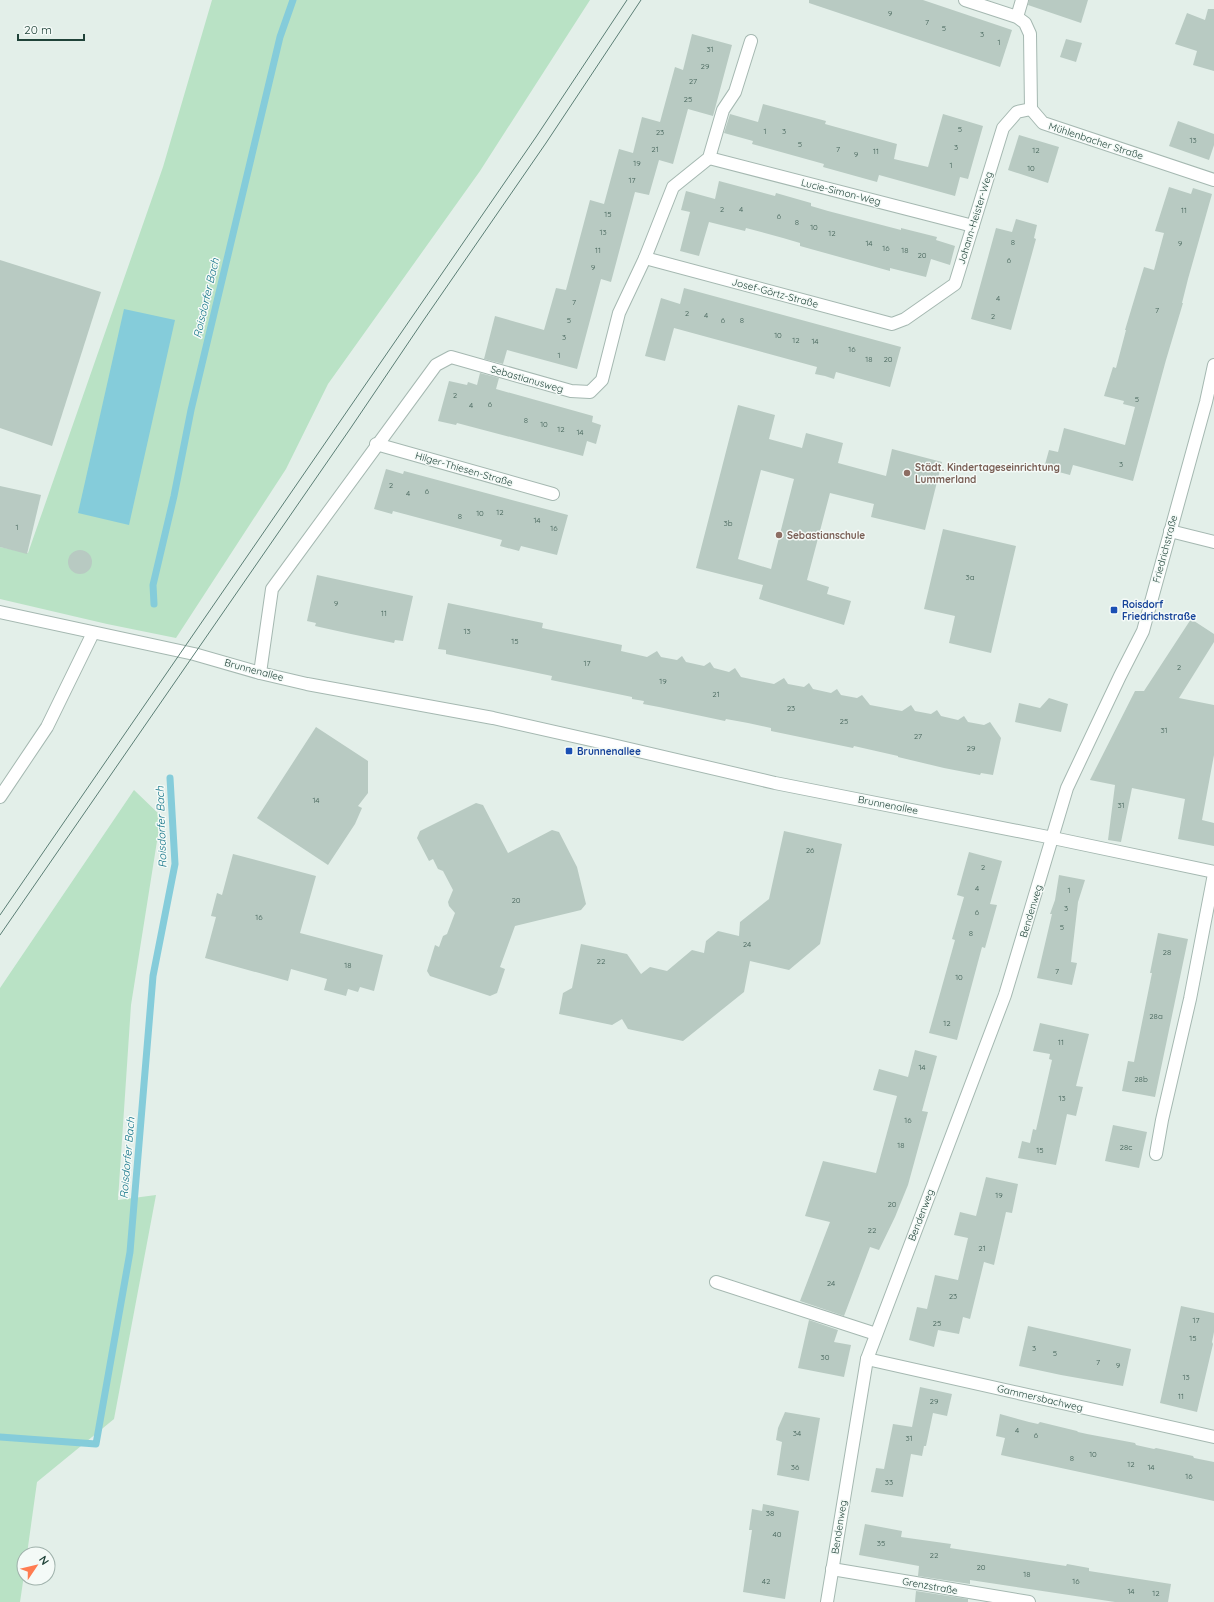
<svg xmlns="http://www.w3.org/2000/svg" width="1214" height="1602" font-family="Quicksand,sans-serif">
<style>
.green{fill:#b9e2c5}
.water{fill:#85ccda}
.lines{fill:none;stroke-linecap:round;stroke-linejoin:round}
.stream{stroke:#85ccda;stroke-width:7}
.building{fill:#b8cac2;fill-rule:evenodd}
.minor-casing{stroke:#a5b8b1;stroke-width:14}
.minor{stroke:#fff;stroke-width:12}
.tram{stroke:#5b7e75;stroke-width:1}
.education-dot{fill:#8d6e63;stroke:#f4faf7;stroke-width:1.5}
.transit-dot{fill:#1a4fb4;stroke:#f4faf7;stroke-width:1.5}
.labels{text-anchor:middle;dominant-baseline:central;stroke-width:3;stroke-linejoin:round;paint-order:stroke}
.number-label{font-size:8px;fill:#46655b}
.street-label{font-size:10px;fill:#204339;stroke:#f4faf7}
.education-label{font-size:10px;font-weight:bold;fill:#785e54;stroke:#f4faf7;text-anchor:start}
.transit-label{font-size:10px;font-weight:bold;fill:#164399;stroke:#f4faf7;text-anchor:start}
.water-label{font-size:11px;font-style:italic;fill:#127387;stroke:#f4faf7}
</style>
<rect width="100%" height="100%" fill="#e3efe9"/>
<!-- green -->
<g class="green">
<path d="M 212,0 L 590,0 L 480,171 L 328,384 L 286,469 L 176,638 L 107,624 L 0,599 L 0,547 L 28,553 L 163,167 Z"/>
<path d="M 134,790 L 161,816 L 131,1005 L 118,1200 L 156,1195 L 114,1419 L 37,1482 L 27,1554 L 24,1554 L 24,1575 L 20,1602 L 0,1602 L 0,988 Z"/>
</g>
<!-- water -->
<path class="water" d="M 124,309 L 175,320 L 129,525 L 78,513 Z"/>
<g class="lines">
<!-- stream -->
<g class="stream">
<path d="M 154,604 L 153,585 L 174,496 L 191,410 L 280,37 L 293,0"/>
<path d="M 0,1437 L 96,1444 L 130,1252 L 153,976 L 175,864 L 170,778"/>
</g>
</g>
<!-- building -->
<g class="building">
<path d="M 809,0 L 923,0 L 1012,30 L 1000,67 L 809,3 Z"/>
<path d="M 1029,0 L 1088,0 L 1081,23 L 1028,5 Z"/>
<path d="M 1208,9 L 1214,9 L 1214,71 L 1193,65 L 1197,51 L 1175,44 L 1187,13 L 1205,20 Z"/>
<path d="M 692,34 L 732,45 L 713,116 L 688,109 L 673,164 L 659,160 L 649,195 L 635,192 L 611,282 L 601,279 L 577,369 L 507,350 L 503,364 L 484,359 L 495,316 L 544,330 L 556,288 L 566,290 L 590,200 L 604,204 L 619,149 L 633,153 L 642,117 L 660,122 L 675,67 L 683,70 Z"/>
<path d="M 1066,39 L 1082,43 L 1076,62 L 1060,57 Z"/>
<path d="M 763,104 L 826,121 L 825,124 L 897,144 L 894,159 L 928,167 L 943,114 L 983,126 L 968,179 L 960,177 L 955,196 L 879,175 L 877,182 L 823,167 L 824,164 L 752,144 L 753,141 L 724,133 L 730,114 L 758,122 Z"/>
<path d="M 1178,121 L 1214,134 L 1214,145 L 1209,160 L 1169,146 Z"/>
<path d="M 1019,135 L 1059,147 L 1048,183 L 1008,170 Z"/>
<path d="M 719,181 L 775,196 L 776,193 L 811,203 L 811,206 L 828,211 L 901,230 L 901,228 L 937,237 L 936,240 L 955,246 L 950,265 L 931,259 L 926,277 L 890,268 L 890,271 L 800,246 L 800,243 L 783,238 L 746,228 L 745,231 L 709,222 L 699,256 L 680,251 L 690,212 L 681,210 L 686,191 L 715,199 Z"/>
<path d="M 1169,187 L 1191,194 L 1193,188 L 1212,194 L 1188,279 L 1182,303 L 1183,303 L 1166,360 L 1133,481 L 1073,465 L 1070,475 L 1044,468 L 1049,450 L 1058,452 L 1064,428 L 1125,445 L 1135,407 L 1123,404 L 1124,401 L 1104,396 L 1113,367 L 1116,368 L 1126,330 L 1125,330 L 1144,267 L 1154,270 L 1164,233 L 1155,231 Z"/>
<path d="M 1016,219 L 1037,225 L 1034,238 L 1036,239 L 1011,330 L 971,319 L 996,228 L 1012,232 Z"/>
<path d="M 0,260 L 101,292 L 52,446 L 0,428 Z"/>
<path d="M 684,288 L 901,347 L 890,387 L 836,372 L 834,379 L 825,376 L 815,374 L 817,367 L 674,328 L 665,361 L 645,356 L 661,298 L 680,304 Z"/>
<path d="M 480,373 L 499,378 L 496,389 L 593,416 L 592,422 L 601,425 L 596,444 L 587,441 L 583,456 L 457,423 L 456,425 L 438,421 L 449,381 L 467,385 L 468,382 L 477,385 Z"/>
<path d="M 738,405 L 775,415 L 769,439 L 802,448 L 806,433 L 843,443 L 838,463 L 886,476 L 892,449 L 942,462 L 925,530 L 871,517 L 874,504 L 830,493 L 807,580 L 829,587 L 827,594 L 851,601 L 844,625 L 759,599 L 763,585 L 696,568 ZM 761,470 L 794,479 L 771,569 L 738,559 Z"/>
<path d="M 386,469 L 403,474 L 404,471 L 568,515 L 557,555 L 521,546 L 519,551 L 500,546 L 502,540 L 393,511 L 392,514 L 374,509 Z"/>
<path d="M 0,486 L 41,495 L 27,554 L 0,547 Z"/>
<path d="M 943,529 L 1016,546 L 991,653 L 949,643 L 955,616 L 924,609 Z"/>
<circle cx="80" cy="562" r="12"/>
<path d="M 317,575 L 413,596 L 403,641 L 395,640 L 394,643 L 351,634 L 315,626 L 316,623 L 307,621 Z"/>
<path d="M 448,603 L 543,623 L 542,628 L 622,645 L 621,651 L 647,657 L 657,651 L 661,657 L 677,660 L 682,656 L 686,662 L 704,666 L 710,662 L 714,668 L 729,672 L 735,668 L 741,677 L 774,684 L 784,678 L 788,684 L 804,687 L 809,683 L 813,689 L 831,693 L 837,689 L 841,695 L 857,698 L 862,695 L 870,705 L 896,710 L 902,711 L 911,705 L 915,711 L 931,714 L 937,710 L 941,716 L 958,720 L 964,716 L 968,722 L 984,725 L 990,722 L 1001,738 L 993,775 L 981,773 L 980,775 L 944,768 L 898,757 L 898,756 L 854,746 L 853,748 L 771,731 L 771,728 L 748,723 L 726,719 L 725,721 L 659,707 L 643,704 L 644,701 L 632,699 L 632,697 L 551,680 L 552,676 L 446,654 L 446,650 L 438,649 Z"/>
<path d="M 1191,619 L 1214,634 L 1214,642 L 1179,698 L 1214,705 L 1214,755 L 1202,820 L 1214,823 L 1214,846 L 1178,839 L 1185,799 L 1132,788 L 1121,842 L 1108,840 L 1115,785 L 1090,780 L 1135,691 L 1144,691 Z"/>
<path d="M 1049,698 L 1068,704 L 1061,732 L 1015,722 L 1019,703 L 1040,708 Z"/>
<path d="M 316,727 L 368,761 L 368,793 L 358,806 L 362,808 L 355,824 L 328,865 L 257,818 Z"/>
<path d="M 476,803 L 483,805 L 508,853 L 552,830 L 559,832 L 577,867 L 586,904 L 581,910 L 515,926 L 500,967 L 505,969 L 497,993 L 490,996 L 430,976 L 427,971 L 435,945 L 439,947 L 443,936 L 447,934 L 455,913 L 449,906 L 448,902 L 453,890 L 443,871 L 438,869 L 433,859 L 429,861 L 417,838 L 420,831 Z"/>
<path d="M 784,831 L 842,844 L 820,944 L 789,970 L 750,961 L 744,992 L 683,1041 L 628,1029 L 622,1019 L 612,1025 L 559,1014 L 563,993 L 572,988 L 581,944 L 627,954 L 641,974 L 650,967 L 667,971 L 692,950 L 704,953 L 706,941 L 718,931 L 739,936 L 740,922 L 769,899 Z"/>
<path d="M 969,852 L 1002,861 L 990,904 L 997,905 L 985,948 L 982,947 L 957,1040 L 929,1033 L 955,940 L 952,939 L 964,897 L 957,895 Z"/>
<path d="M 233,854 L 316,876 L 300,933 L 383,955 L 374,991 L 360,987 L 358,992 L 348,989 L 346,996 L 324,990 L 327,979 L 291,969 L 288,981 L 205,958 L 216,917 L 211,916 L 217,893 L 222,895 Z"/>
<path d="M 1059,875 L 1085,880 L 1078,902 L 1071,962 L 1077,963 L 1072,985 L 1037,978 L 1052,914 L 1050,914 L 1055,900 Z"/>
<path d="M 1158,933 L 1188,939 L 1155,1097 L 1122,1091 L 1128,1061 L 1134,1062 L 1152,973 L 1150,973 Z"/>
<path d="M 1040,1023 L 1089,1034 L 1076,1086 L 1083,1087 L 1076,1116 L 1067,1114 L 1056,1165 L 1018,1158 L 1022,1141 L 1030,1143 L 1033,1129 L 1036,1130 L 1052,1060 L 1049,1059 L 1050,1054 L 1033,1051 Z"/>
<path d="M 915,1050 L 937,1056 L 922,1111 L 928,1112 L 908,1185 L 895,1217 L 879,1250 L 870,1247 L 844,1316 L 800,1301 L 830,1222 L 805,1216 L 823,1161 L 876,1173 L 897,1096 L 873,1090 L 879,1069 L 908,1077 Z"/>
<path d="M 1113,1125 L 1147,1132 L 1139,1168 L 1105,1161 Z"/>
<path d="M 986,1177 L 1018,1184 L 1012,1213 L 1006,1212 L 994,1265 L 984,1262 L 970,1319 L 963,1317 L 959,1334 L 938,1330 L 934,1347 L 909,1340 L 917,1307 L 927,1309 L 935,1275 L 958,1280 L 968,1238 L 954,1235 L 960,1212 L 976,1216 Z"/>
<path d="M 1181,1306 L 1214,1313 L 1214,1332 L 1212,1342 L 1213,1344 L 1197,1412 L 1160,1403 Z"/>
<path d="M 809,1320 L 838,1330 L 834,1342 L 851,1345 L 844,1377 L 798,1368 Z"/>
<path d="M 1028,1326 L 1131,1349 L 1123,1386 L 1061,1375 L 1019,1366 Z"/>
<path d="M 920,1387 L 952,1394 L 947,1416 L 933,1413 L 926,1446 L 924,1446 L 922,1456 L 911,1454 L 903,1497 L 871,1492 L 876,1468 L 884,1469 L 893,1424 L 912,1427 Z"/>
<path d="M 785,1412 L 820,1418 L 809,1481 L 777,1475 L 782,1442 L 776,1440 L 778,1428 Z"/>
<path d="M 1000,1414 L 1029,1422 L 1038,1424 L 1040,1422 L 1077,1431 L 1078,1432 L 1087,1434 L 1135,1443 L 1136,1445 L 1154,1449 L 1156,1448 L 1193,1456 L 1194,1458 L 1214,1462 L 1214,1501 L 1001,1455 L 1005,1438 L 996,1436 Z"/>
<path d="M 763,1504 L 799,1511 L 785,1599 L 743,1592 L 752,1530 L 749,1530 L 752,1509 L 762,1511 Z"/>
<path d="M 865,1524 L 902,1531 L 901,1537 L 951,1544 L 950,1548 L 1066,1566 L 1067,1564 L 1089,1568 L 1089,1571 L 1171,1584 L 1168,1602 L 1115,1602 L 970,1580 L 970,1584 L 918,1576 L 919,1566 L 859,1555 Z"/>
<path d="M 916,1591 L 968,1599 L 968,1602 L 915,1602 Z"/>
</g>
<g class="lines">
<defs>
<g id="minor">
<path d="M 965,0 L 1017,17 L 1025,23 L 1030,34 L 1031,109 L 1043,123 L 1214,180"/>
<path d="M 1017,17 L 1022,0"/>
<path d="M 709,158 L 973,226"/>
<path d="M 645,258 L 892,324 L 905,319 L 955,284 L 1003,128 L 1017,112 L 1031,109"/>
<path d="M 376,444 L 553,494"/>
<path d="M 1170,531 L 1214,542"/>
<path d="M 0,612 L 194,654 L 260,673 L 307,684 L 493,718 L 604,743 L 775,783 L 1053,838 L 1214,872"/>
<path d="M 260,673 L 272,589 L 436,365 L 451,357 L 571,391 L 590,392 L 602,380 L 619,313 L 645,258 L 673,187 L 709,158 L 723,110 L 735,92 L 751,41"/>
<path d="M 0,797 L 47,727 L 93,633"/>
<path d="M 1156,1154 L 1162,1120 L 1190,999 L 1214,874"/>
<path d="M 716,1282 L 876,1334"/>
<path d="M 867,1359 L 1214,1437"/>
<path d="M 832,1569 L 1029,1602"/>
<path d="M 827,1602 L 867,1359 L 1005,995 L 1067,788 L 1120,676 L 1143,631 L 1206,402 L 1214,365"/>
</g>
</defs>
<!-- minor casing -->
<use href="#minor" class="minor-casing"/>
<!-- minor -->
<use href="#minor" class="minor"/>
<!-- tram -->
<g class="tram">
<path d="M 0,915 L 536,137 L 627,0"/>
<path d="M 0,935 L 350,429 L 423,321 L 546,143 L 641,0"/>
</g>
</g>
<!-- markers -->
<g class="education-dot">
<circle cx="907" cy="473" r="4"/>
<circle cx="779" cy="535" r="4"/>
</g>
<g class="transit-dot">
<rect x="1110" y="606" width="8" height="8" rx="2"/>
<rect x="565" y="747" width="8" height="8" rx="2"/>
</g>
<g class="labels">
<!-- number labels -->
<g class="number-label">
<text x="890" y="13">9</text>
<text x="927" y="22">7</text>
<text x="944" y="28">5</text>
<text x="982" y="34">3</text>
<text x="999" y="42">1</text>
<text x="710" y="49">31</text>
<text x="705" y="66">29</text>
<text x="693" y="81">27</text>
<text x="688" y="99">25</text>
<text x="960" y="129">5</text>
<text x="765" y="131">1</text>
<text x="784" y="131">3</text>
<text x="660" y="132">23</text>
<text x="1193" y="140">13</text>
<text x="800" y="144">5</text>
<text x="956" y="147">3</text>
<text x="655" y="149">21</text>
<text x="838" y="149">7</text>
<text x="1036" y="150">12</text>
<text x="876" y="151">11</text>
<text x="856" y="154">9</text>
<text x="637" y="163">19</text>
<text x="951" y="165">1</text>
<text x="1031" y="168">10</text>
<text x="632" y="180">17</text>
<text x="722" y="209">2</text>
<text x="741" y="209">4</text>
<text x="1184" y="210">11</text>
<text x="608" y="214">15</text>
<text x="779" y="216">6</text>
<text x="797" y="222">8</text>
<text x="814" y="227">10</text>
<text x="603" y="232">13</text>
<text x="832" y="233">12</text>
<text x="1013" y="242">8</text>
<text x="869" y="243">14</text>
<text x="1180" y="243">9</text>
<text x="886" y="248">16</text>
<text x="598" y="250">11</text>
<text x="905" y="250">18</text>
<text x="922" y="255">20</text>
<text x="1009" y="260">6</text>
<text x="593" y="267">9</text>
<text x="998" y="298">4</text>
<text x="574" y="302">7</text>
<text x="1157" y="310">7</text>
<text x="687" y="313">2</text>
<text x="706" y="315">4</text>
<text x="993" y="316">2</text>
<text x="569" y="320">5</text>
<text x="723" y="320">6</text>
<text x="742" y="320">8</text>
<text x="778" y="335">10</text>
<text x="564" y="337">3</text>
<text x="796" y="340">12</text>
<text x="815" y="341">14</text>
<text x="852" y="349">16</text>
<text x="559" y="355">1</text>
<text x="869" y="359">18</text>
<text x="888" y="359">20</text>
<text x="455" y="395">2</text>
<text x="1137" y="399">5</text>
<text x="490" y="404">6</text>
<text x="471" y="405">4</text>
<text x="526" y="420">8</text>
<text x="544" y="424">10</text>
<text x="561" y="429">12</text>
<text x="580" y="432">14</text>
<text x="1121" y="464">3</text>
<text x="391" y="485">2</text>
<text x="427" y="491">6</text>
<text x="408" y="493">4</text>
<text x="500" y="512">12</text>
<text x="480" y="513">10</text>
<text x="460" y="516">8</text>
<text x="537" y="520">14</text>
<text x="728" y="523">3b</text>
<text x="17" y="527">1</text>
<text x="554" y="528">16</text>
<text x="970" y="577">3a</text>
<text x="336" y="603">9</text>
<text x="384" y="613">11</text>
<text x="467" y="631">13</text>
<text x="515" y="641">15</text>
<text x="587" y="663">17</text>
<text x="1179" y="667">2</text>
<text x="663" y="681">19</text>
<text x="716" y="694">21</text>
<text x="791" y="708">23</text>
<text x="844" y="721">25</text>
<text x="1164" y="730">31</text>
<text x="918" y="736">27</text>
<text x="971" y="748">29</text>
<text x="316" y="800">14</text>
<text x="1121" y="805">31</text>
<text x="810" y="850">26</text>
<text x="983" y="867">2</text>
<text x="977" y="888">4</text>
<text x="1069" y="890">1</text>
<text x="516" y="900">20</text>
<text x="1066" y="908">3</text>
<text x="977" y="912">6</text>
<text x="259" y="917">16</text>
<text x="1062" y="927">5</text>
<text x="971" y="933">8</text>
<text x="747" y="944">24</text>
<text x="1167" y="952">28</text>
<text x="601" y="961">22</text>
<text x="348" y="965">18</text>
<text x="1057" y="971">7</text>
<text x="959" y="977">10</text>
<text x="1156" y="1016">28a</text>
<text x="947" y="1023">12</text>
<text x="1061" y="1042">11</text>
<text x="922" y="1067">14</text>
<text x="1141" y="1079">28b</text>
<text x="1062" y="1098">13</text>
<text x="908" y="1120">16</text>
<text x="901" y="1145">18</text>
<text x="1126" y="1147">28c</text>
<text x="1040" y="1150">15</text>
<text x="999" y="1195">19</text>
<text x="892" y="1204">20</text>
<text x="872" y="1230">22</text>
<text x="982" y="1248">21</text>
<text x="831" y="1283">24</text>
<text x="953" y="1296">23</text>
<text x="1196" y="1320">17</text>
<text x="937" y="1323">25</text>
<text x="1193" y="1338">15</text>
<text x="1034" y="1348">3</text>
<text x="1055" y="1353">5</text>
<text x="825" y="1357">30</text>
<text x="1098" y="1362">7</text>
<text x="1118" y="1365">9</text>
<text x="1186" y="1377">13</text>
<text x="1181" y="1396">11</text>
<text x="934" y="1401">29</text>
<text x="1017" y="1430">4</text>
<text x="797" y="1433">34</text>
<text x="1036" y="1435">6</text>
<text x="909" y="1438">31</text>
<text x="1093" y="1454">10</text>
<text x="1072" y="1458">8</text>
<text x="1131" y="1464">12</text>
<text x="795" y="1467">36</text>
<text x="1151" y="1467">14</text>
<text x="1189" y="1476">16</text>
<text x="889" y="1482">33</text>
<text x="770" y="1513">38</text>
<text x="777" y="1534">40</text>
<text x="881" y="1543">35</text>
<text x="934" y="1555">22</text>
<text x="981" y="1567">20</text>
<text x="1027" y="1574">18</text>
<text x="766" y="1581">42</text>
<text x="1076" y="1581">16</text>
<text x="1131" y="1591">14</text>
<text x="1156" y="1593">12</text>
</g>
<!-- street labels -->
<g class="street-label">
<text transform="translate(1096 141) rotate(18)">Mühlenbacher Straße</text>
<text transform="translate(841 192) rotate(14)">Lucie-Simon-Weg</text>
<text transform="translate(975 218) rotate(-73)">Johann-Heister-Weg</text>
<text transform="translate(775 293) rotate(15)">Josef-Görtz-Straße</text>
<text transform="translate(527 379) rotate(16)">Sebastianusweg</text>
<text transform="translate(464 469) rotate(16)">Hilger-Thiesen-Straße</text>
<text transform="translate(1165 549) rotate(-75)">Friedrichstraße</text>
<text transform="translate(254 670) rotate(15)">Brunnenallee</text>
<text transform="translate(888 805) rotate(11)">Brunnenallee</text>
<text transform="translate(1031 911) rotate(-73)">Bendenweg</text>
<text transform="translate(921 1215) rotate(-69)">Bendenweg</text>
<text transform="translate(1040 1398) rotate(13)">Gammersbachweg</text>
<text transform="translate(839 1527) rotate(-81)">Bendenweg</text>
<text transform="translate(930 1586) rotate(10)">Grenzstraße</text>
</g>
<!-- education labels -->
<g class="education-label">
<text x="915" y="467">Städt. Kindertageseinrichtung<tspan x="915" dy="12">Lummerland</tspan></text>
<text x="787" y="535">Sebastianschule</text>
</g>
<!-- transit labels -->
<g class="transit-label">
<text x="1122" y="604">Roisdorf<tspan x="1122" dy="12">Friedrichstraße</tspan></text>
<text x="577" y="751">Brunnenallee</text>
</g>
<!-- water labels -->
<g class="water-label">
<text transform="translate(206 298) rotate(-77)">Roisdorfer Bach</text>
<text transform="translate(161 827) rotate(-92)">Roisdorfer Bach</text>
<text transform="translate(127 1158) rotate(-85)">Roisdorfer Bach</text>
</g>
</g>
<!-- north arrow -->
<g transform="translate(36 1566) rotate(55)"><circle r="19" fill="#f4faf7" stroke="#9fb1ab"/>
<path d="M0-3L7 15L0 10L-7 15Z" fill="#ff7c51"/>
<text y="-6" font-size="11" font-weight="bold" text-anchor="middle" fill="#204339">N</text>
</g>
<!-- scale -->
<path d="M18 34v6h66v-6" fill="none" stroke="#204339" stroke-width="2"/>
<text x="24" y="34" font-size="12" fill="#204339" stroke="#f4faf7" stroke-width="3" paint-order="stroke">20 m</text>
</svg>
